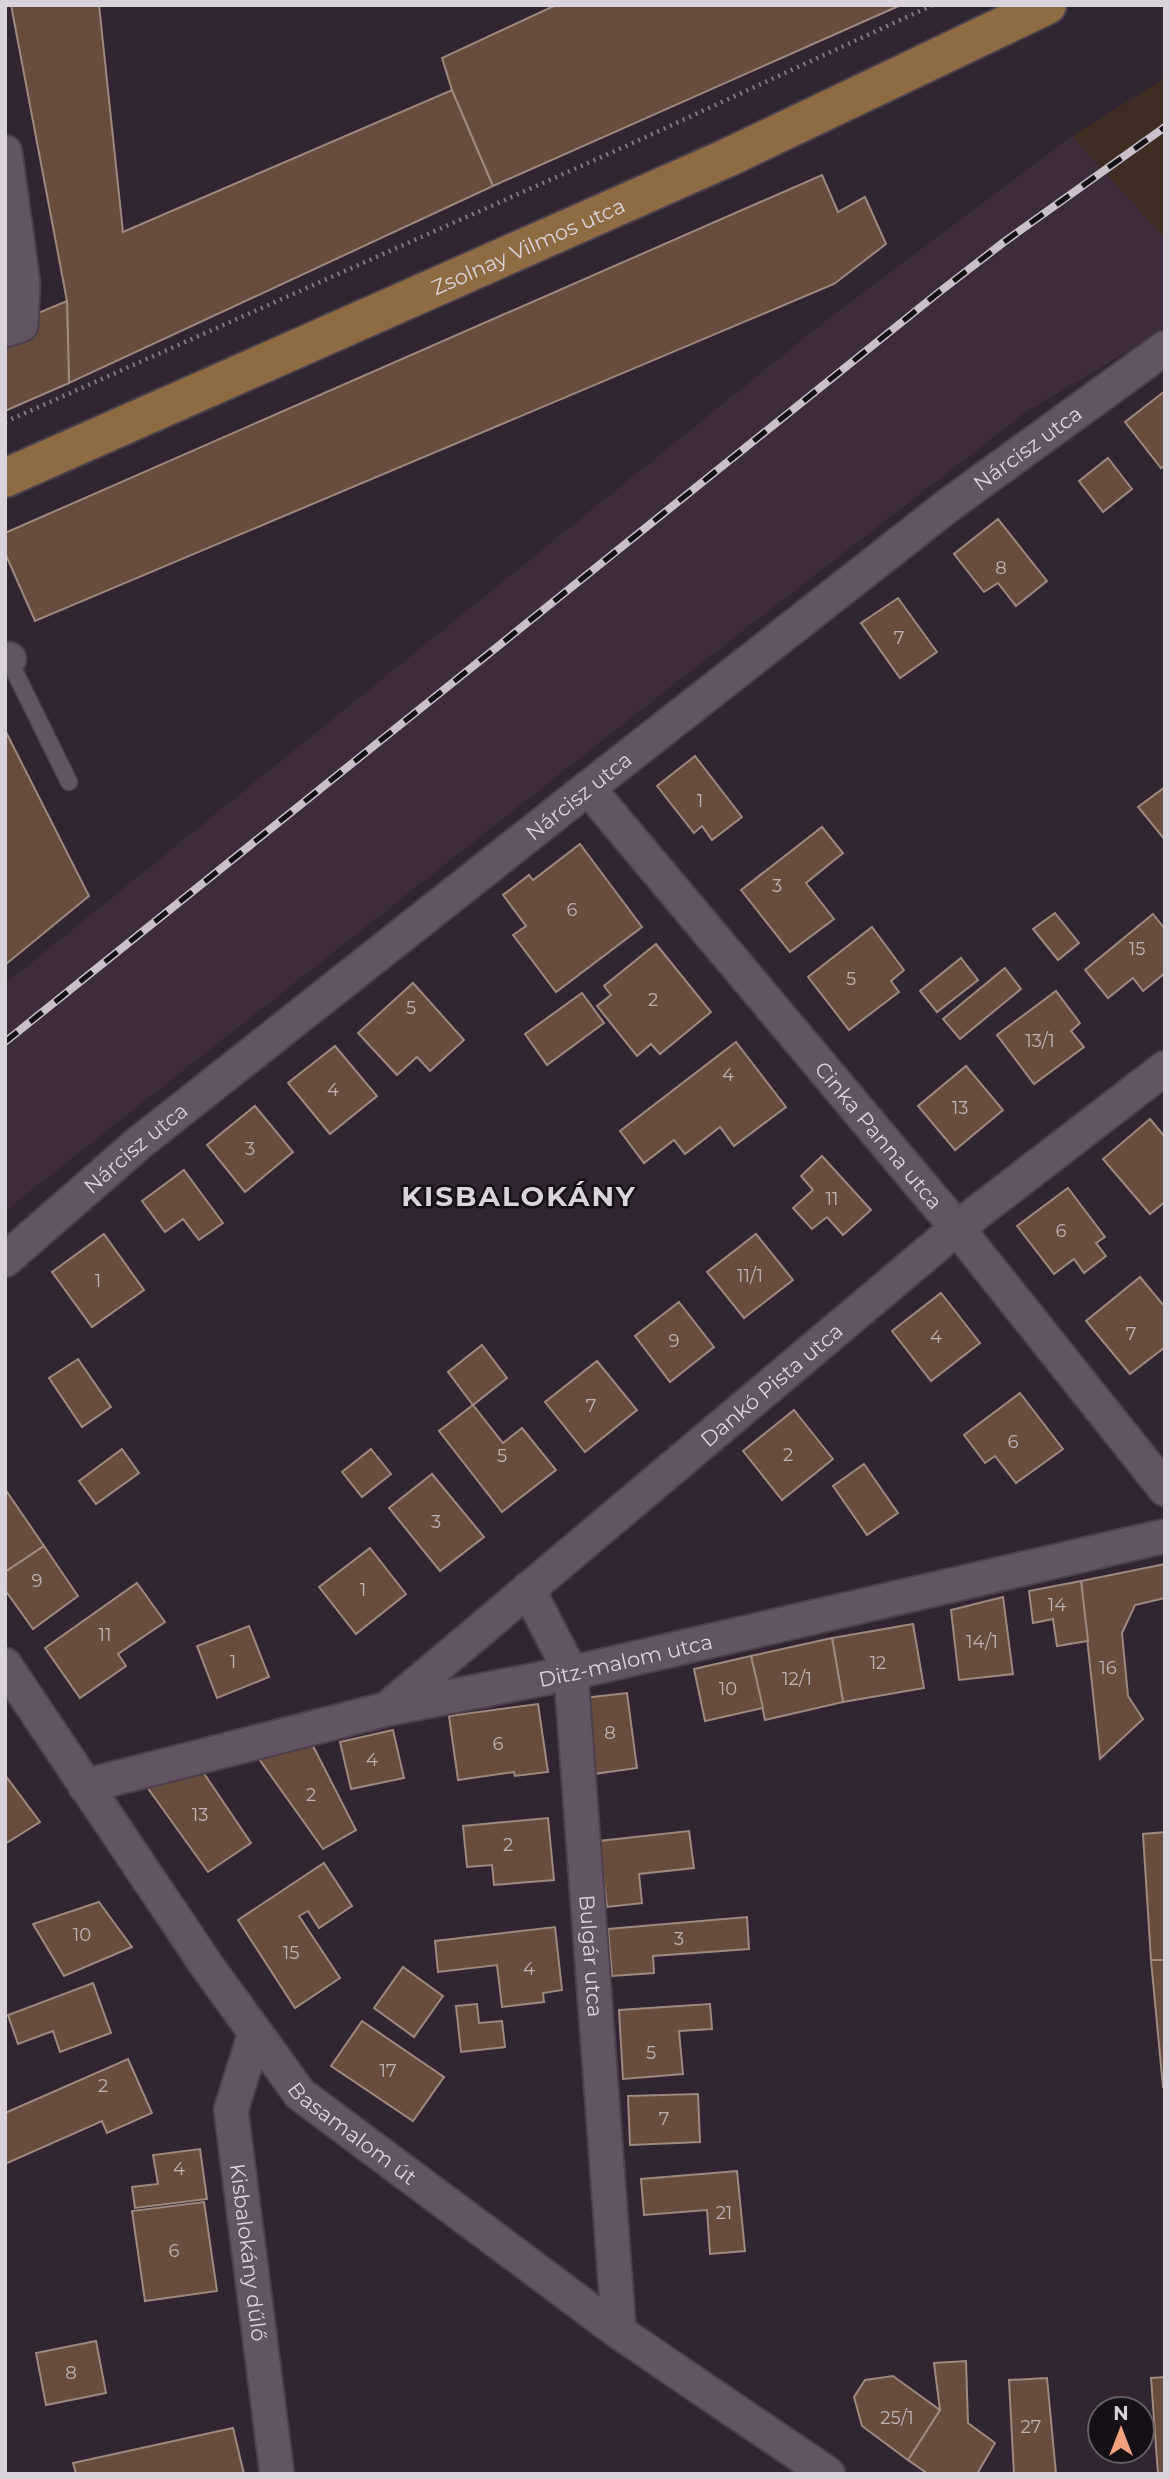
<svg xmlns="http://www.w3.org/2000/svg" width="1170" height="2479" font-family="Montserrat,sans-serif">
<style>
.built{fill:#3d2c3e}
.industrial{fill:#3d2d23}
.building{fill:#684d3f;stroke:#9d897f;stroke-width:2}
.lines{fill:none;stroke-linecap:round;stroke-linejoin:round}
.lane-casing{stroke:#4b404b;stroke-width:19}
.street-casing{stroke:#4b404b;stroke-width:37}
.primary-casing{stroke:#4b404b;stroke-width:42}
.path{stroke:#817782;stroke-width:4.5;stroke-dasharray:2 5;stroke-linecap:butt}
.lane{stroke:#625463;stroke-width:16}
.street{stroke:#625463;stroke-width:33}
.primary{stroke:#8e6b43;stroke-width:38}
.rail-casing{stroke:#c9c0c9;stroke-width:8}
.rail{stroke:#151016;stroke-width:5;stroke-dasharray:16;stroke-linecap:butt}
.labels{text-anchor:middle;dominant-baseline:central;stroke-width:5;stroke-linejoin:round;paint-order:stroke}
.number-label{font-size:18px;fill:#beb2b4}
.street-label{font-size:21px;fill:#dbd3db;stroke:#151016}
.district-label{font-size:28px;font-weight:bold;letter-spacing:2px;fill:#dbd3db;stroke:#151016}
</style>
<rect width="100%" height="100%" fill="#312532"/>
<!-- built -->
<path class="built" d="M 1072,136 L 1165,239 L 1165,329 L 1026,412 L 669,688 L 5,1211 L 5,984 L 829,318 Z"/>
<!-- industrial -->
<path class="industrial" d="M 1165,78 L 1165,239 L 1072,136 Z"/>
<!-- building -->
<g class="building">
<path d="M 11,5 L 99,5 L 123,232 L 452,90 L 493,186 L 69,383 L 67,301 Z"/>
<path d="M 556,5 L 901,5 L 493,186 L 452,90 L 442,58 Z"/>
<path d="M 822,175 L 838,212 L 865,197 L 886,244 L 834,284 L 35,621 L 5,553 L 5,533 Z"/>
<path d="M 67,301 L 69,383 L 5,411 L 5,342 L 26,318 Z"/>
<path d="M 1165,391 L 1165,465 L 1161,468 L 1125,422 Z"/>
<path d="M 1108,458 L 1132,489 L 1103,512 L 1079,481 Z"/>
<path d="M 998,519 L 1047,581 L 1016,606 L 998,583 L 984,592 L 954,554 Z"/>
<path d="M 898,598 L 937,652 L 900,678 L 861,623 Z"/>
<path d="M 5,730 L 89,896 L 5,965 Z"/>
<path d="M 695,756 L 742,817 L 712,840 L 702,826 L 694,833 L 657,786 Z"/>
<path d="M 1165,787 L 1165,840 L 1138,807 Z"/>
<path d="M 822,827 L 843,853 L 806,883 L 834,919 L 790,952 L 741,890 Z"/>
<path d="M 580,844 L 642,927 L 556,992 L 513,935 L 526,926 L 503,895 L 529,875 L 533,880 Z"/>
<path d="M 1055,913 L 1079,943 L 1058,960 L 1033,929 Z"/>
<path d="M 1153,914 L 1165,929 L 1165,973 L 1143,991 L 1133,978 L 1108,998 L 1085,970 Z"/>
<path d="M 872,927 L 904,970 L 891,981 L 899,992 L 849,1030 L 808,977 Z"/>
<path d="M 656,944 L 711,1012 L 660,1054 L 651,1044 L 637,1056 L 597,1006 L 611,995 L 604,986 Z"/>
<path d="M 961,958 L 978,980 L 937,1012 L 920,991 Z"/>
<path d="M 1005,968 L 1021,989 L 960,1039 L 943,1019 Z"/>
<path d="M 413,983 L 464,1040 L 430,1071 L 417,1057 L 397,1075 L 358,1033 Z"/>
<path d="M 1056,991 L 1080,1023 L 1071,1031 L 1084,1047 L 1034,1084 L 997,1035 Z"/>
<path d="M 582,993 L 604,1023 L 547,1065 L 525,1034 Z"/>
<path d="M 736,1042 L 786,1107 L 734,1146 L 720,1127 L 685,1154 L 674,1140 L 644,1163 L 620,1131 Z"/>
<path d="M 335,1046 L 377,1096 L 330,1134 L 288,1083 Z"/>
<path d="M 966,1066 L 1003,1110 L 955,1150 L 918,1106 Z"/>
<path d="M 255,1106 L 293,1152 L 245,1192 L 207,1145 Z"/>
<path d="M 1150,1119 L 1165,1137 L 1165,1202 L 1150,1214 L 1103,1159 Z"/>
<path d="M 822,1156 L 871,1210 L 843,1235 L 827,1217 L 812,1229 L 793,1208 L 813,1190 L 801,1176 Z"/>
<path d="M 184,1170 L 223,1223 L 199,1240 L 183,1219 L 165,1232 L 142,1201 Z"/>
<path d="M 1068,1188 L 1105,1237 L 1096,1243 L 1106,1256 L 1084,1273 L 1074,1259 L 1054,1274 L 1017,1226 Z"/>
<path d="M 104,1234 L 144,1290 L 92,1327 L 52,1272 Z"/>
<path d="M 756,1234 L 793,1280 L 744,1318 L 707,1272 Z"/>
<path d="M 1140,1277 L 1165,1307 L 1165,1347 L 1130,1374 L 1086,1321 Z"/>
<path d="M 941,1293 L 980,1343 L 931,1381 L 892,1331 Z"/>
<path d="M 679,1302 L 714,1347 L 670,1382 L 635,1336 Z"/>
<path d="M 482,1345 L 507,1378 L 473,1405 L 448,1372 Z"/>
<path d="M 78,1359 L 111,1407 L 82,1427 L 49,1378 Z"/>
<path d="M 597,1361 L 637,1410 L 585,1452 L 545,1402 Z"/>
<path d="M 1020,1393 L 1063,1449 L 1016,1483 L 995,1456 L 985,1463 L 964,1435 Z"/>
<path d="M 473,1405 L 503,1443 L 522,1428 L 556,1470 L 502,1512 L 439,1431 Z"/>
<path d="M 794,1410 L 833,1459 L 782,1500 L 743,1451 Z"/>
<path d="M 122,1449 L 139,1473 L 96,1504 L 79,1481 Z"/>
<path d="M 371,1449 L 391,1474 L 362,1497 L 342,1472 Z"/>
<path d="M 864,1464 L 898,1513 L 867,1535 L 833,1486 Z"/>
<path d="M 432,1474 L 484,1537 L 440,1571 L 389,1508 Z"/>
<path d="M 5,1489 L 44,1546 L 5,1572 Z"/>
<path d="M 44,1546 L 78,1596 L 33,1629 L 5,1590 L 5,1572 Z"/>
<path d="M 370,1548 L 406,1594 L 356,1634 L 319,1587 Z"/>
<path d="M 1165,1564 L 1165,1598 L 1135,1605 L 1122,1633 L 1128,1696 L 1143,1719 L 1100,1759 L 1081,1581 Z"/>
<path d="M 1081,1581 L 1088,1641 L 1057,1646 L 1053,1619 L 1033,1623 L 1029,1591 Z"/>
<path d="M 137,1583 L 165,1622 L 118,1654 L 126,1666 L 80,1698 L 45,1648 Z"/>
<path d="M 1003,1597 L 1013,1674 L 959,1680 L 951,1610 Z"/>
<path d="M 913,1624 L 924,1688 L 843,1702 L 832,1638 Z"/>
<path d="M 249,1626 L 269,1677 L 217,1698 L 197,1646 Z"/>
<path d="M 832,1638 L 843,1702 L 765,1720 L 751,1656 Z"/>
<path d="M 751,1656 L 763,1708 L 705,1721 L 694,1669 Z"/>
<path d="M 627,1693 L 637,1768 L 594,1774 L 584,1698 Z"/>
<path d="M 538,1704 L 548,1772 L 515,1776 L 514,1772 L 458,1780 L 449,1716 Z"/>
<path d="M 393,1730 L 404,1778 L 351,1789 L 340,1742 Z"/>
<path d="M 312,1744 L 356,1830 L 323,1849 L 259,1759 Z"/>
<path d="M 203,1772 L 251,1843 L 208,1872 L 147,1787 Z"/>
<path d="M 5,1775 L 40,1822 L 5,1844 Z"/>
<path d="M 548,1818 L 554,1880 L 494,1885 L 492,1865 L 467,1867 L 463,1826 Z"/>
<path d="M 689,1831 L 694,1868 L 639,1874 L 642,1903 L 607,1907 L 599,1841 Z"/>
<path d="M 1165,1832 L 1165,1960 L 1151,1960 L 1143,1834 Z"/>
<path d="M 324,1863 L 352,1906 L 319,1928 L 308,1911 L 299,1916 L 340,1978 L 295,2008 L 238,1920 Z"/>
<path d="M 99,1902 L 132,1947 L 64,1976 L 33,1924 Z"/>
<path d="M 747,1917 L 749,1949 L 653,1956 L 654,1973 L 612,1976 L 608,1929 Z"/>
<path d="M 555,1927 L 562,1990 L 543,1993 L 544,2002 L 502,2007 L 497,1965 L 438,1972 L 435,1941 Z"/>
<path d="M 1151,1960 L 1165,1960 L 1165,2086 L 1163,2087 Z"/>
<path d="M 403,1967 L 443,1996 L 414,2037 L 374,2008 Z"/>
<path d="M 93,1983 L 111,2033 L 60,2052 L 53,2031 L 18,2044 L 8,2015 Z"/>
<path d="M 477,2004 L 479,2023 L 502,2021 L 505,2047 L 461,2052 L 456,2006 Z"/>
<path d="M 710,2004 L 712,2029 L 679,2031 L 683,2074 L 623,2079 L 619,2010 Z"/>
<path d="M 362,2021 L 444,2077 L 413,2121 L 331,2066 Z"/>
<path d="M 128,2059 L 152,2113 L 107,2133 L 102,2121 L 5,2164 L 5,2113 Z"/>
<path d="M 698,2094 L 700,2142 L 630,2145 L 628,2096 Z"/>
<path d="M 200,2149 L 207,2199 L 135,2208 L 132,2187 L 158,2184 L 153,2155 Z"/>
<path d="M 737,2171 L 745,2251 L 710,2254 L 707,2210 L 644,2215 L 641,2179 Z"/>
<path d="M 204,2202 L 217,2291 L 145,2301 L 132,2211 Z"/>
<path d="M 96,2341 L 106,2393 L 46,2405 L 36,2353 Z"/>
<path d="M 966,2361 L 968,2423 L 995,2443 L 977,2474 L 928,2474 L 908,2460 L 940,2410 L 934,2363 Z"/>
<path d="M 893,2376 L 940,2410 L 908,2460 L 862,2426 L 854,2397 L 865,2380 Z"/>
<path d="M 1165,2377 L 1165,2474 L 1158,2474 L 1151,2378 Z"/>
<path d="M 1047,2378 L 1056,2474 L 1014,2474 L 1009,2380 Z"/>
<path d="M 233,2428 L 244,2474 L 76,2474 L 73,2463 Z"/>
</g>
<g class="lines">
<defs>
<path id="lane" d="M 7,656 L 69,782"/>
<g id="street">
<path d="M 5,152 L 23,283 L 21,325 L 5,330"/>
<path d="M 5,660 L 9,659"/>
<path id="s1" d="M 588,788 L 957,1228 L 1165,1489"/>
<path id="s2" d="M 5,1260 L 139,1143 L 588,788 L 950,504 L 1165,348"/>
<path id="s3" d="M 528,1589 L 571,1673 L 619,2332"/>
<path id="s4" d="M 5,1665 L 207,1966 L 300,2094 L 619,2332 L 828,2474"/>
<path id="s5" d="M 389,1707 L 957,1228 L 1165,1068"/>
<path id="s6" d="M 85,1786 L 387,1709 L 571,1673 L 1165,1536"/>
<path id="s7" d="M 255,2033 L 231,2110 L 277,2474"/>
</g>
<g id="primary">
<path id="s8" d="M 5,478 L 729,157 L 1047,5"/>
</g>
</defs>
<!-- lane casing -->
<use href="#lane" class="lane-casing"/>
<!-- street casing -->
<use href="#street" class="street-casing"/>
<!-- primary casing -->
<use href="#primary" class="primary-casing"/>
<!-- path -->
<path class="path" d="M 5,422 L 624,147 L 933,5"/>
<!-- lane -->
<use href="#lane" class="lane"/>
<!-- street -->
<use href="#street" class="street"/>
<!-- primary -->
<use href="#primary" class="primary"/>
<defs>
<path id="rail" d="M 5,1042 L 938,293 L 1004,242 L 1165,127"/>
</defs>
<!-- rail casing -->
<use href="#rail" class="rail-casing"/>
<!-- rail -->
<use href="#rail" class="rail"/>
</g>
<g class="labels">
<!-- number labels -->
<g class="number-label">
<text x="1001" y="568">8</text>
<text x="899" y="638">7</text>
<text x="700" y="801">1</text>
<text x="777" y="886">3</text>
<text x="572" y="910">6</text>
<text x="1137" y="949">15</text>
<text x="851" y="979">5</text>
<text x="653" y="1000">2</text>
<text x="411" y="1008">5</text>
<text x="1040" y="1041">13/1</text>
<text x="728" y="1075">4</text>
<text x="333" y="1090">4</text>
<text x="960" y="1108">13</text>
<text x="250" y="1149">3</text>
<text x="832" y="1199">11</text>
<text x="1061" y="1231">6</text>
<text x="750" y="1276">11/1</text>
<text x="98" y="1281">1</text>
<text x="1131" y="1334">7</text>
<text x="936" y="1337">4</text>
<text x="674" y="1341">9</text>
<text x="591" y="1406">7</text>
<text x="1013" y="1442">6</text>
<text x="788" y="1455">2</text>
<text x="502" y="1456">5</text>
<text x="436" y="1522">3</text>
<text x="37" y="1581">9</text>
<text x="363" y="1590">1</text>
<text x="1057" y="1605">14</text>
<text x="105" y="1635">11</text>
<text x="982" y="1642">14/1</text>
<text x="233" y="1662">1</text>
<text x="878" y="1663">12</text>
<text x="1108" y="1668">16</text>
<text x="797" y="1679">12/1</text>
<text x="728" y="1689">10</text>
<text x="610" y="1733">8</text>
<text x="498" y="1744">6</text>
<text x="372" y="1760">4</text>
<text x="311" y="1795">2</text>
<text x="200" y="1815">13</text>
<text x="508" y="1845">2</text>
<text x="82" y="1935">10</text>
<text x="679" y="1939">3</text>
<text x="291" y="1953">15</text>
<text x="529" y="1969">4</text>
<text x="651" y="2053">5</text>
<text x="388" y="2071">17</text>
<text x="103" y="2086">2</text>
<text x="664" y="2119">7</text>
<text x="179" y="2169">4</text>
<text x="724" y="2213">21</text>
<text x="174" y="2251">6</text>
<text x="71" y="2373">8</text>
<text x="897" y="2418">25/1</text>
<text x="1031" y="2427">27</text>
</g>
<!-- street labels -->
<g class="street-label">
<text stroke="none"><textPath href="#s8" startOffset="572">Zsolnay Vilmos utca</textPath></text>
<text stroke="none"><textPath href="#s2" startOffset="1306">Nárcisz utca</textPath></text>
<text stroke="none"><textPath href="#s2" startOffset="738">Nárcisz utca</textPath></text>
<text stroke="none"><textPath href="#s1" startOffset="453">Cinka Panna utca</textPath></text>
<text stroke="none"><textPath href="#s2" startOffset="172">Nárcisz utca</textPath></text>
<text stroke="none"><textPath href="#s5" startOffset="500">Dankó Pista utca</textPath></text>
<text stroke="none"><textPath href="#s6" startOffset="555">Ditz-malom utca</textPath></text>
<text stroke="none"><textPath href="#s3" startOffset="378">Bulgár utca</textPath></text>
<text stroke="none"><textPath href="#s4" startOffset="586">Basamalom út</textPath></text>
<text stroke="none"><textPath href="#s7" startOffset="224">Kisbalokány dűlő</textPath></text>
</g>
<!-- district labels -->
<g class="district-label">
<text x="519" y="1196">KISBALOKÁNY</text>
</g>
</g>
<!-- border -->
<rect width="1170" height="2479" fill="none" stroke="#dbd3db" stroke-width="14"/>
<!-- north arrow -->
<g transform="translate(1121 2430)"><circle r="33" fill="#151016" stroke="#645e65" stroke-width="2"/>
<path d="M0-5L12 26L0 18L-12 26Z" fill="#f2a17e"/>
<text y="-10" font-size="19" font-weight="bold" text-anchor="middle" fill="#dbd3db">N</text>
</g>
</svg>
